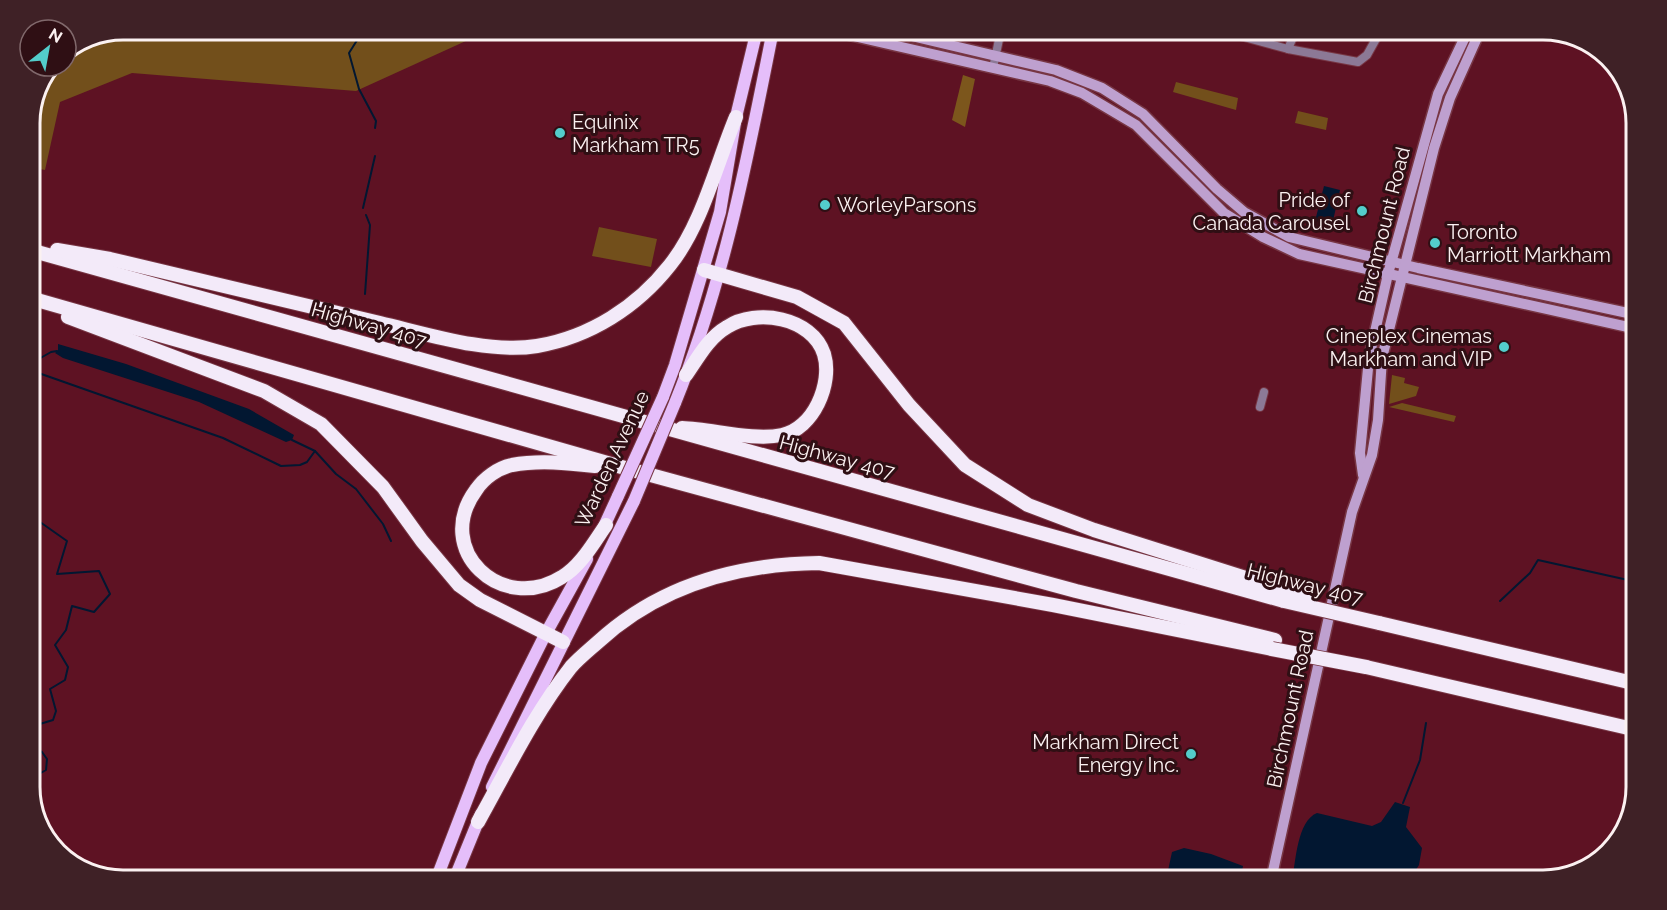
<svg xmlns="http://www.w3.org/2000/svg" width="1667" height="910" font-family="Raleway,sans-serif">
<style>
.green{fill:#724f1b}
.forest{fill:#7c561c}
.water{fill:#021731}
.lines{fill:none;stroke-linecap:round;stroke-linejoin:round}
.stream{stroke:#021731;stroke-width:2}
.street-casing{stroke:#773644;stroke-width:10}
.secondary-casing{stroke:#773644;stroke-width:13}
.primary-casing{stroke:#773644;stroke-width:14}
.highway-casing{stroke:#773644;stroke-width:16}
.street{stroke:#8c7996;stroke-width:8}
.secondary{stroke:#bea0cf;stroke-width:10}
.primary{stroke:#e5befa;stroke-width:12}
.highway{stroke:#f3eaf9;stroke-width:14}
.primary-bridge-casing{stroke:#773644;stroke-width:14;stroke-linecap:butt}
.highway-bridge-casing{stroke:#773644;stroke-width:16;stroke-linecap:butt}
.primary-bridge{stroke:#e5befa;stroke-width:12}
.highway-bridge{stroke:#f3eaf9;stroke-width:14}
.poi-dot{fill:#53cdcb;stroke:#2f0f14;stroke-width:2}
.labels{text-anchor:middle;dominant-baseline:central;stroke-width:6;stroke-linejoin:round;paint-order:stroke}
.poi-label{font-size:20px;fill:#fbf1f1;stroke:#2f0f14;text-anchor:start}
.street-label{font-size:20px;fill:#fbf1f1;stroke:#2f0f14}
.rim{fill:none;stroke:#fbf1f1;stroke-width:3}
</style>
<rect width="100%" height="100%" fill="#5e1223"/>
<!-- green -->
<g class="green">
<path d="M 123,30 L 490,30 L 356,91 L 132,73 L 60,102 L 45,170 L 30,167 L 30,118 L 54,66 L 66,66 L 66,54 Z"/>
<path d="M 1176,82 L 1238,98 L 1236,110 L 1173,92 Z"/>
<path d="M 1298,111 L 1328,118 L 1326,130 L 1295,123 Z"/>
<path d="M 599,227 L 657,239 L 651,267 L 592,256 Z"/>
<path d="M 1392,375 L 1405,378 L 1404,383 L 1419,387 L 1416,396 L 1389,404 Z"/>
<path d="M 1402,403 L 1456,416 L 1454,422 L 1389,407 Z"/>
</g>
<!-- forest -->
<path class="forest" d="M 963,75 L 975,79 L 965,127 L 952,120 Z"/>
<!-- water -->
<g class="water">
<path d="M 1324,186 L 1340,190 L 1332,225 L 1315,221 Z"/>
<path d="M 58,344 L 126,364 L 249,409 L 294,435 L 292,440 L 286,442 L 199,402 L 63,358 L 55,353 L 58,350 Z"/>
<path d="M 1395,802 L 1410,807 L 1406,827 L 1422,848 L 1419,865 L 1412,876 L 1398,880 L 1292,880 C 1296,861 1297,821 1317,813 L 1372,826 L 1381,822 Z"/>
<path d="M 1184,848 L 1211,854 L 1243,866 L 1240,880 L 1166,880 L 1172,852 Z"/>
</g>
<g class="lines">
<!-- stream -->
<g class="stream">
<path d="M 361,34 L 349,53 L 359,89 L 376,121 L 375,128"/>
<path d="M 363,208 L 375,156"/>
<path d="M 365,294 L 370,225 L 366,215"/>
<path d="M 30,364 L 51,352 L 57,351"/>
<path d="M 30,370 L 223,438 L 281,466 L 300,465 L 307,462 L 315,451"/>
<path d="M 292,440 L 315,451 L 336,474 L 356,489 L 383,524 L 391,541"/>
<path d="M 30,524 L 40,522 L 67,541 L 57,574 L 99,571 L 110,594 L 94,612 L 72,606 L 66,630 L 55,645 L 68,667 L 65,680 L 50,689 L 56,711 L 53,720 L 30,727"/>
<path d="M 1500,601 L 1530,573 L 1538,560 L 1637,582"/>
<path d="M 30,747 L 42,752 L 47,759 L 46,770 L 39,774 L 30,771"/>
<path d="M 1403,803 L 1420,760 L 1426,723"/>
</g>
<defs>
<g id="street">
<path d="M 1218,30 L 1288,49 L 1358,62 L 1367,55 L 1381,30"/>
<path d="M 1288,49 L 1296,30"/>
<path d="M 993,68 L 1001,30"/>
<path d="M 1260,407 L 1264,392"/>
</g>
<g id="secondary">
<path d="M 827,30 L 1050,81 L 1082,93 L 1136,125 L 1224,213 L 1263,237 L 1299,254 L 1637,329"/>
<path d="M 886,30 L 1056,70 L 1102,88 L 1143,114 L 1217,189 L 1244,212 L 1289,237 L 1418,268 L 1637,315"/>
<path d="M 1363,475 L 1360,453 L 1369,358 L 1388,274 L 1438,94 L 1465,37 L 1473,30"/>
<path d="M 1271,880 L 1352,512 L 1372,455 L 1378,420 L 1382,358 L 1434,148 L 1450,98 L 1476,40 L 1476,30"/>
</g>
<g id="primary">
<path d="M 663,397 L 675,365 L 720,212 L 736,117 L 757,30"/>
<path d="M 675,403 C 724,283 748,156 773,30"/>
<path d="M 601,533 L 618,496"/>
<path d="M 492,787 L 634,501"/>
<path d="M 436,880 L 481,763 L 545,635 L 587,559"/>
<path d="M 454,880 L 481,814"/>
</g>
<g id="highway">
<path d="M 30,250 L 1284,601"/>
<path d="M 57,250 L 110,259 C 200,281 290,302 380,323 C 427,334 489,354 537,346 C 590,337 637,307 670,265 C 702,225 716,165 736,117"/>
<path d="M 704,270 L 797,297 L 844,323 L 909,405 L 965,465 L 1028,505 L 1094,530 L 1287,591"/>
<path d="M 30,298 L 625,468 L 1076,591 L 1275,640"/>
<path d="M 68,317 L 264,391 L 321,424 L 383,487 L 422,541 L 459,585 L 480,600 L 563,642"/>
<path d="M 682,428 C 712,429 753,441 782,435 C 813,429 833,384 824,354 C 812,317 756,308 727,327 C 708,338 698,358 686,375"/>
<path d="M 595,466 C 568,463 539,460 512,465 C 498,468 484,478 476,490 C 432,550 502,615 562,577 C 581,566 594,542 606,525"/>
<path d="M 1379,623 L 1637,684"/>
<path d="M 1366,667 L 1637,730"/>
<path d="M 478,822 C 507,770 534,714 571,667 C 579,658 589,650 598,642 C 659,586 737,564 819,563 L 1053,605 L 1272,649"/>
</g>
</defs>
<!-- street casing -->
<use href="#street" class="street-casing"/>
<!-- secondary casing -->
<use href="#secondary" class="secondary-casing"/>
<!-- primary casing -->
<use href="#primary" class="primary-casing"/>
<!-- highway casing -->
<use href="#highway" class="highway-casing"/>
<!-- street -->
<use href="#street" class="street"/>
<!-- secondary -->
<use href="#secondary" class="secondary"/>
<!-- primary -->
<use href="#primary" class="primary"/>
<!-- highway -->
<use href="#highway" class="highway"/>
<defs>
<g id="primary-bridge">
<path d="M 618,496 L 663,397"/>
<path d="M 634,501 L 675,403"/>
</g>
<g id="highway-bridge">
<path d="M 1287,591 L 1309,599"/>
<path d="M 1284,601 L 1379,623"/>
<path d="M 1272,649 L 1366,667"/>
</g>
</defs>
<!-- primary-bridge casing -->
<use href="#primary-bridge" class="primary-bridge-casing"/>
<!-- highway-bridge casing -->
<use href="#highway-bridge" class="highway-bridge-casing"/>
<!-- primary-bridge -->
<use href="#primary-bridge" class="primary-bridge"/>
<!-- highway-bridge -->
<use href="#highway-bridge" class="highway-bridge"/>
</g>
<!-- markers -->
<g class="poi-dot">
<circle cx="560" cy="133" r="6"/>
<circle cx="825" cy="205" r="6"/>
<circle cx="1362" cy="211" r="6"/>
<circle cx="1435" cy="243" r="6"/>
<circle cx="1504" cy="347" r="6"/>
<circle cx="1191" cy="754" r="6"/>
</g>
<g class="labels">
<!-- poi labels -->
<g class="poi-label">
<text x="572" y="122">Equinix<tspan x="572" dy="23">Markham TR5</tspan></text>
<text x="1350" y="200" text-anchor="end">Pride of<tspan x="1350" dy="23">Canada Carousel</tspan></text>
<text x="837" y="205">WorleyParsons</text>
<text x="1447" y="232">Toronto<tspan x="1447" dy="23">Marriott Markham</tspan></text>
<text x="1492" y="336" text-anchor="end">Cineplex Cinemas<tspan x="1492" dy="23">Markham and VIP</tspan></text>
<text x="1179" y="742" text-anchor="end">Markham Direct<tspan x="1179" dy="23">Energy Inc.</tspan></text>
</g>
<!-- street labels -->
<g class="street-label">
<text transform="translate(1384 225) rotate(-76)">Birchmount Road</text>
<text transform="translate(369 325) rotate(16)">Highway 407</text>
<text transform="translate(837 457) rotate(15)">Highway 407</text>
<text transform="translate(612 459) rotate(-65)">Warden Avenue</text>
<text transform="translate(1305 584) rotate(14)">Highway 407</text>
<text transform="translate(1290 709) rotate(-78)">Birchmount Road</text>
</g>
</g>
<!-- crop -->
<path d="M0 0H1667V910H0ZM123 40H1543A83 83 0 0 1 1626 123V787A83 83 0 0 1 1543 870H123A83 83 0 0 1 40 787V123A83 83 0 0 1 123 40Z" fill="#3f2126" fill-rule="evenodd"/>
<path class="rim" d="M123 40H1543A83 83 0 0 1 1626 123V787A83 83 0 0 1 1543 870H123A83 83 0 0 1 40 787V123A83 83 0 0 1 123 40Z"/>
<!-- north arrow -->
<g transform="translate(48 48) rotate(31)"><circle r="28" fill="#2f0f14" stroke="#81696c" stroke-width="1.5"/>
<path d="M0-4.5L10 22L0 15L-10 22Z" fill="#53cdcb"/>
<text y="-9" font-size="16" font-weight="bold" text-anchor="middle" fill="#fbf1f1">N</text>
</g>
</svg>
